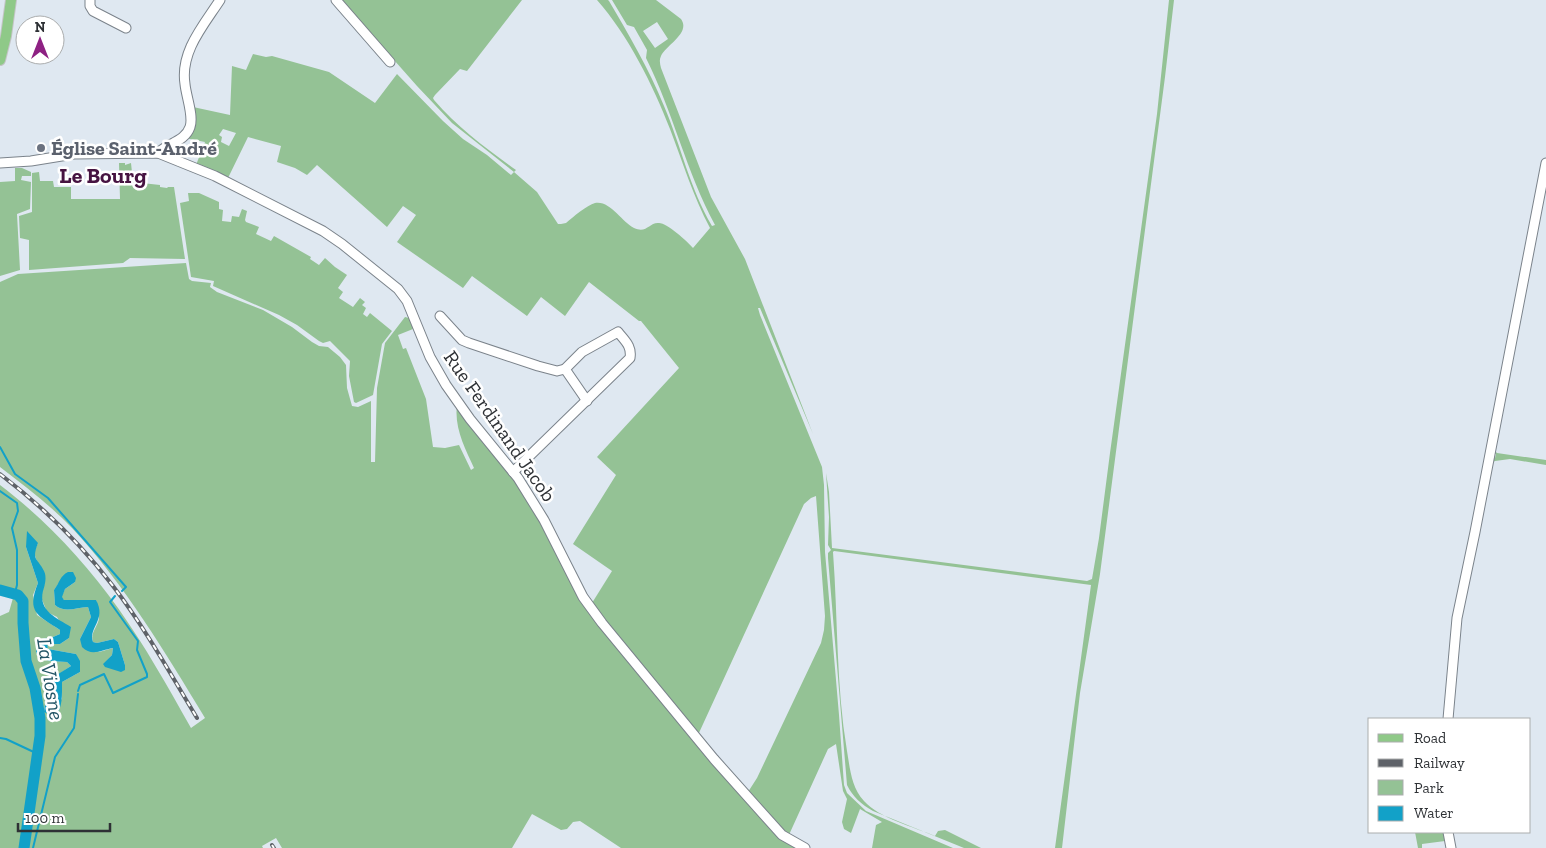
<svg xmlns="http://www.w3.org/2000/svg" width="1546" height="848" font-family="'Zilla Slab',serif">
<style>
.green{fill:#94c295;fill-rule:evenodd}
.water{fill:#12a1c8}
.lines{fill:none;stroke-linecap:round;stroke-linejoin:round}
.stream{stroke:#12a1c8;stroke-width:2}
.river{stroke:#12a1c8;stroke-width:11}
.minor-casing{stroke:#7b838b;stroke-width:11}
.major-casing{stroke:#c4c5c6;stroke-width:12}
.minor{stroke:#fff;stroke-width:9}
.major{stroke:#8fc988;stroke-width:10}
.rail-casing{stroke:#5e6268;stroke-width:4}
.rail{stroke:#fff;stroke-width:2;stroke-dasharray:5.5;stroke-linecap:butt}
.worship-dot{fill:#6b7280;stroke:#fff;stroke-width:2}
.labels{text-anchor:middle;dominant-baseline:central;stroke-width:5;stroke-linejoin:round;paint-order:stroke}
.worship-label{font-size:20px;font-weight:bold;fill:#5b616d;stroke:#fff;text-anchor:start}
.street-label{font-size:20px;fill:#2e3135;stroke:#fff}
.water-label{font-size:21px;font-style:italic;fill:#235566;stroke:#fff}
.quarter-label{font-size:22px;font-weight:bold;fill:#461341;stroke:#fff}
</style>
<rect width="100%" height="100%" fill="#dfe8f1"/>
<!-- green -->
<g class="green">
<path d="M 341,0 L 522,0 L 467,71 L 460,69 L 435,95 L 433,98 L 434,100 C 458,128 487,149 516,170 L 514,172 L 537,192 L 558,224 L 561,224 L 566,223 C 573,217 587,205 595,203 C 610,200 622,222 634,228 C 647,234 649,222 659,223 C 667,223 688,242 693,248 L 710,228 C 693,196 683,163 670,129 C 653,85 628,35 597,0 L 608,0 L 609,1 C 629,35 649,69 664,106 C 681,146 690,189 712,226 L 715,225 C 686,171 673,112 646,58 L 647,50 L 634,27 L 627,25 L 612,0 L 656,0 L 681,19 C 691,33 666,45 661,56 C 659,60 660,64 661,68 L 711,197 L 745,259 L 813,434 L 760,308 L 758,308 L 760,315 L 822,467 L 824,485 L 825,552 L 839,715 L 844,785 L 847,793 L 866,811 L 953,848 L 872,848 L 876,825 L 882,822 L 860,809 L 851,833 L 844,829 L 842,822 L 847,799 L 843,791 L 836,744 L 828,749 L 788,837 L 798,848 L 621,848 L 580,821 L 573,822 L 567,829 L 561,830 L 532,814 L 512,848 L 282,848 L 276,838 L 262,846 L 263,848 L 0,848 L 0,616 L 9,612 L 15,591 L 0,588 L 0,485 C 45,519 85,562 118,608 C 145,646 168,687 191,728 L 205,718 C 165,652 125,585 72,528 C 50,505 25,486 0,467 L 0,282 L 18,274 L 186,263 L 189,279 L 192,281 L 211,283 L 210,287 L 217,292 L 263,310 L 292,327 L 312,342 L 319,346 L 328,347 L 340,357 L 346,365 L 347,388 L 352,406 L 358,407 L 371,401 L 371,462 L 375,462 L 377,388 L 385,343 L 405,317 L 409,318 L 413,329 L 398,335 L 403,349 L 406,348 L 426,399 L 433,447 L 445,448 L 459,445 L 471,470 L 474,468 C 465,448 454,428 457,405 L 498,457 L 528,499 L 579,593 L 584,589 L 592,603 L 612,571 L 573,544 L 616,475 L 597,457 L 679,368 L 641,321 L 639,321 L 589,282 L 565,316 L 541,297 L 527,316 L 472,276 L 463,288 L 397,242 L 416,215 L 403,206 L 387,227 L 317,165 L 307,175 L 295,168 L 277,162 L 281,146 L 248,137 L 228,178 L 196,165 L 205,142 L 185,138 L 193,107 L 230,115 L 232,66 L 246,70 L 253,54 L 266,57 L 272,56 L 329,72 L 375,103 L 397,74 L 443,121 L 463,139 L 487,155 L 511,175 L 514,172 L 452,123 L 417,86 ZM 657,22 L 668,39 L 655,48 L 643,31 ZM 223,129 L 236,133 L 229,146 L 221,142 L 222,137 L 219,135 ZM 816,496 L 825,616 L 824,630 L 821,643 L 757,778 L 748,792 L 698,735 L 804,504 L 811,498 ZM 38,543 L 34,552 L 37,562 L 44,572 L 45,581 L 41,597 L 47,612 L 57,617 L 69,638 L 60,644 L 46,644 L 48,649 L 76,654 L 80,672 L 62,682 L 62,699 L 44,712 C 49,684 47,681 71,666 L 67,662 L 49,661 L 37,640 L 53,637 L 60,634 L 60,630 L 37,615 L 33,595 L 38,583 L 26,547 ZM 75,582 L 65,589 L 61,597 L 64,600 L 96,600 C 97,606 99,612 99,618 C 98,627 90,632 93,642 L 97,643 L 114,639 L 118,642 L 125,665 L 104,664 L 112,655 L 113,648 L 99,652 L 80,639 L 91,617 L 88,607 C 77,607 65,614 55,605 L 54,590 L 59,583 Z"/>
<path d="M 1169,0 L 1174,0 L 1165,77 L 1100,574 L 1080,693 L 1062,848 L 1055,848 L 1091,585 L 834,551 L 833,552 C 838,619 836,685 847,751 C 850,768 851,787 864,801 C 879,818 914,827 935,836 L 938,831 L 945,830 L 981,848 L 964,848 L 873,811 C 862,805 852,796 847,785 L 828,558 L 828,553 L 831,550 L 828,545 L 829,517 L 826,473 L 829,492 L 832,548 L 1087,581 L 1092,579 L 1099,538 L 1110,453 L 1157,114 Z"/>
<path d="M 119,163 L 125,163 L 125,165 L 131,163 L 133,182 L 160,185 L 160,187 L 167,188 L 168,187 L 174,187 L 185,259 L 130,258 L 123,263 L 29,270 L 29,240 L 20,238 L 19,216 L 32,212 L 32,173 L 39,172 L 40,181 L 53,181 L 54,187 L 71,187 L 71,199 L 120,199 Z"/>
<path d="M 15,168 L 22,168 L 31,172 L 31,176 L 22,176 L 21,180 L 31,182 L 30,209 L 17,214 L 20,270 L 0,276 L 0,182 L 15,181 Z"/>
<path d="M 1546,173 L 1545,190 L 1494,450 L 1497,453 L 1546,460 L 1546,465 L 1510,459 L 1495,461 L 1493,462 L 1460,615 L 1451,719 L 1450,719 L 1455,646 L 1459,613 L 1478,523 L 1489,464 L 1492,459 L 1495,458 L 1496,454 L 1492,452 L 1492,449 Z"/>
<path d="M 188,193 L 199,193 L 219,202 L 219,209 L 223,210 L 222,221 L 231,222 L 232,216 L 239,217 L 242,209 L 247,211 L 245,220 L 246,222 L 259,227 L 256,234 L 271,241 L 274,236 L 311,257 L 310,259 L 319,265 L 325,258 L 335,267 L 347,275 L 338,288 L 343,292 L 339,298 L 353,307 L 360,298 L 365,302 L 362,305 L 366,308 L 363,314 L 367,317 L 370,313 L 392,331 L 382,344 L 373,395 L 356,403 L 354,402 L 349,376 L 350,361 L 330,341 L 323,343 L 319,341 L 297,325 L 279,315 L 213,286 L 214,281 L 191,277 L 180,203 L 189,201 Z"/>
<path d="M 1415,832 L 1446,832 L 1445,841 L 1422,844 L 1422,848 L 1418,848 Z"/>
</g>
<!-- water -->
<g class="water">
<path d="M 27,531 L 38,543 C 31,561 38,558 44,571 C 47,577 45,585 43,591 C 38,611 57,618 71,627 L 69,638 L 60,644 L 47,644 L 48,649 L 76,654 L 80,661 L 80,672 L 62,682 C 62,694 63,708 55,717 L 44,712 L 47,690 L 55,676 L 71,666 L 67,662 L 49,661 L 38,656 L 36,652 L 37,640 L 53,637 L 60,634 L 60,630 C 38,615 26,613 38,583 L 26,547 Z"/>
<path d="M 68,572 L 73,572 L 76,578 L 75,582 L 65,589 L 62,597 L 64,600 L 96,600 C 107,620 88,627 93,642 L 97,643 L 114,639 L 118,642 L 125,665 L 125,670 L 121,672 L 105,667 L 103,664 L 112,655 L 113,648 C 101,650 92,657 82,647 L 80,639 L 91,617 L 88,607 C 77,607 65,614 55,605 L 54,590 C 60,582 60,576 68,572 Z"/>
</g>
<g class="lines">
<!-- stream -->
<g class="stream">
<path d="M 0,447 L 15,474 L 48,498 L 126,587 L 122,591"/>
<path d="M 0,491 L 17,503 L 18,511 L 12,528 L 17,550 L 17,585 L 15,593"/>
<path d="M 78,691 L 80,685 L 104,674 L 113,693 L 147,677 L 147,674 L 137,650 L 138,641 L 110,602 L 115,596"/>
<path d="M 0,738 L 6,739 L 38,754"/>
<path d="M 33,848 L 55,757 L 74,728 L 78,694"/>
</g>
<!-- river -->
<path class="river" d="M 0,590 L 18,595 L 23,601 L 23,623 L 26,661 L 35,688 L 40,718 L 40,736 L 24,848"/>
<defs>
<g id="minor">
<path d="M 90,0 L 90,6 L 93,11 L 126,28"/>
<path d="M 336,0 L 390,62"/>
<path d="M 158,153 C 167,143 185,142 190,127 C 194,116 186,96 185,84 C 180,52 203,26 220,0"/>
<path d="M 0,163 L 31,161 L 74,154 L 158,153 L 215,176 L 323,231 L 342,244 L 398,289 L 407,301 L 430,357 L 446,385 L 470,419 L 518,478 L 544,520 L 583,597 L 602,623 L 714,759 L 782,835 L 805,848"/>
<path d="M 440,316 L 462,340 L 469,343 L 538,366 L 557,371 L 565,369 L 582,352 L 618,332 C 625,341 632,346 630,358 L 513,472"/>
<path d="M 565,369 L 587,401"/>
<path d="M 1448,719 L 1457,618 L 1475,532 L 1546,163"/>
<path d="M 1448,832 L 1451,848"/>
</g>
<path id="major" d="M 0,60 L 6,36 L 11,0"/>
</defs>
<!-- minor casing -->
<use href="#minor" class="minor-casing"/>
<!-- major casing -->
<use href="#major" class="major-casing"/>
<!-- minor -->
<use href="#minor" class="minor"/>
<!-- major -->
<use href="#major" class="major"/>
<defs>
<g id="rail">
<path d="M 0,474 C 42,506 81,544 113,586 C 145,628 170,673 197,718"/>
<path d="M 272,845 L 274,848"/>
</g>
</defs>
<!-- rail casing -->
<use href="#rail" class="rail-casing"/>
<!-- rail -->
<use href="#rail" class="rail"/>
</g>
<!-- markers -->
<circle class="worship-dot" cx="41" cy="148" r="5"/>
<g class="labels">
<!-- worship labels -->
<g class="worship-label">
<text x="51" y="148">Église Saint-André</text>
</g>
<!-- street labels -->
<g class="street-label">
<text transform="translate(500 426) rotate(55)">Rue Ferdinand Jacob</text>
</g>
<!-- water labels -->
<g class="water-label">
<text transform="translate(51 679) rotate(81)">La Viosne</text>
</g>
<!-- quarter labels -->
<g class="quarter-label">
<text x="103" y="175">Le Bourg</text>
</g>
</g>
<!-- legend -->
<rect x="1368" y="718" width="162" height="115" fill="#ffffff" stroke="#abadae"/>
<rect x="1378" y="734" width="25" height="8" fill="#8fc988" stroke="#abadae"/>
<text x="1414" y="743" font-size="15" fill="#2e3135">Road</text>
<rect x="1378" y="759" width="25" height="8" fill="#5e6268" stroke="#abadae"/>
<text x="1414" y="768" font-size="15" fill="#2e3135">Railway</text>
<rect x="1378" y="780" width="25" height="15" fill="#94c295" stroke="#abadae"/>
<text x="1414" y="793" font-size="15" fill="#2e3135">Park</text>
<rect x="1378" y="806" width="25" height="15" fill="#12a1c8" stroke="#abadae"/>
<text x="1414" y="818" font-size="15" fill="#2e3135">Water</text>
<!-- north arrow -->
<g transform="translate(40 40)"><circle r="24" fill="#ffffff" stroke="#abadae"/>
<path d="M0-4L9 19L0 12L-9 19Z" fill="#8e2183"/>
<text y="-8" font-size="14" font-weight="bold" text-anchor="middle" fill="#2e3135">N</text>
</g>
<!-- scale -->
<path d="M18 823v8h92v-8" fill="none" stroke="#2e3135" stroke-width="2.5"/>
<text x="25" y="823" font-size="15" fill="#2e3135" stroke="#ffffff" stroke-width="4" paint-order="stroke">100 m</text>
</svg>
